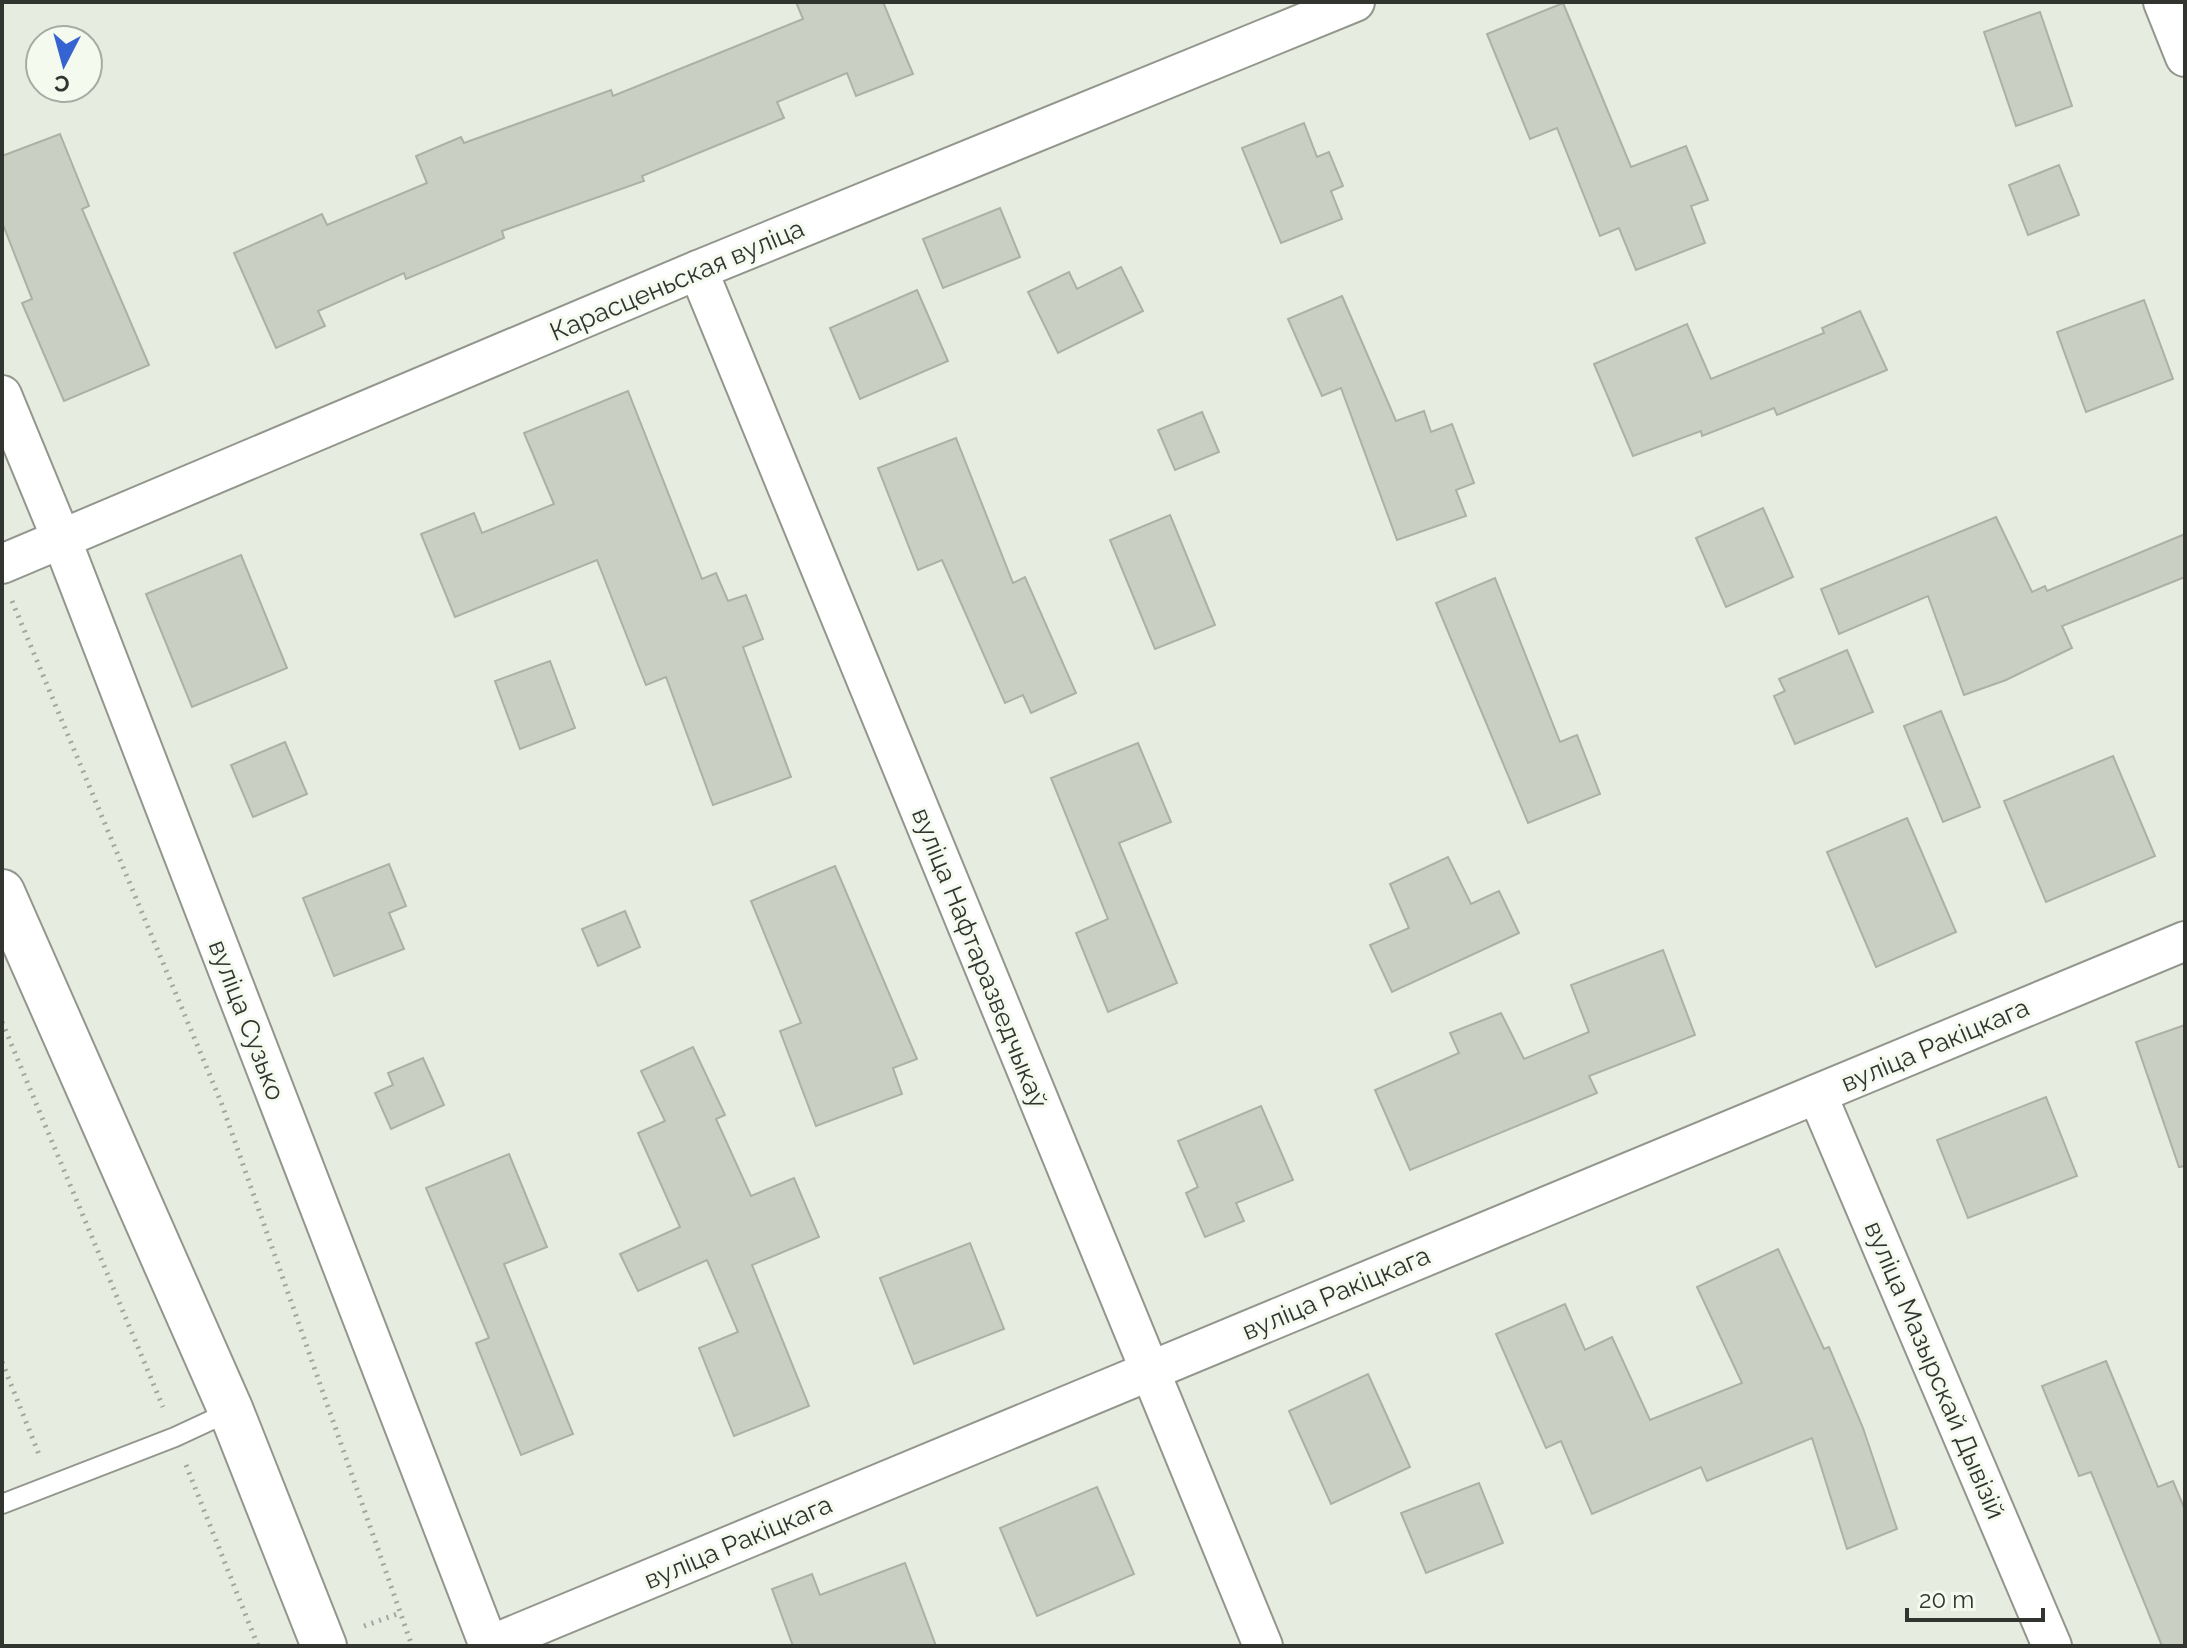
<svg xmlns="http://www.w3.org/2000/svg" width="2187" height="1648" font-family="Raleway,sans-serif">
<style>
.building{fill:#cacfc4;stroke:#acb0a5;stroke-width:2}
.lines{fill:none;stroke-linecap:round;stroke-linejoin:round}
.service-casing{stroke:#92968c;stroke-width:22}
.minor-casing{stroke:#92968c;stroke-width:42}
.tertiary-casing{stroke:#92968c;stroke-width:48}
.path{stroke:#a3a79e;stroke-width:5;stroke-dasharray:2 6;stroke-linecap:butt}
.service{stroke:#fff;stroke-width:18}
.minor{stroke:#fff;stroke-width:38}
.tertiary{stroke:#fff;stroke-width:44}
.labels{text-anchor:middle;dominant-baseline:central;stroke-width:6;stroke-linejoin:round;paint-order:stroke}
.street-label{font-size:26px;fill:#323430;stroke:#f5faee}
</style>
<rect width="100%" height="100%" fill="#e7ece1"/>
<!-- building -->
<g class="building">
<path d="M 796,2 L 883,2 L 913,74 L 856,96 L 847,73 L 777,102 L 784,118 L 642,176 L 644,181 L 502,231 L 504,238 L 406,279 L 404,273 L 318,311 L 325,326 L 276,348 L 234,253 L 322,214 L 327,225 L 427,183 L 416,156 L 461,137 L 464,143 L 611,90 L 613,96 L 803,19 Z"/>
<path d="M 1563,3 L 1631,167 L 1686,146 L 1708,200 L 1691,206 L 1705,243 L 1636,270 L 1619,228 L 1600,236 L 1557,128 L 1530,139 L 1487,34 Z"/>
<path d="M 2040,12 L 2072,106 L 2016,126 L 1984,32 Z"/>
<path d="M 1304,123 L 1317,157 L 1329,152 L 1343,186 L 1331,191 L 1342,219 L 1281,243 L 1242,148 Z"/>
<path d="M 60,134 L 89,206 L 82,209 L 149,365 L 64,401 L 22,303 L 32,299 L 2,222 L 2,156 Z"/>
<path d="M 2059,165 L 2079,215 L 2028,235 L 2009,185 Z"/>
<path d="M 1000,208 L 1020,257 L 943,288 L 923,239 Z"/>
<path d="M 1121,267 L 1143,311 L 1058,353 L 1028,292 L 1069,272 L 1077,289 Z"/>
<path d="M 917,290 L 948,361 L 860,399 L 830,328 Z"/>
<path d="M 1342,296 L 1396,421 L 1424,411 L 1431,432 L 1452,424 L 1474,483 L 1456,490 L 1466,516 L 1397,540 L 1341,388 L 1322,396 L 1288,319 Z"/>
<path d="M 2144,300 L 2173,379 L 2086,412 L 2057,332 Z"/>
<path d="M 1860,311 L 1887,370 L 1777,415 L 1774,408 L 1702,436 L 1701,431 L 1633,456 L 1594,364 L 1687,324 L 1711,379 L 1824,333 L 1822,328 Z"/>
<path d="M 628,391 L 702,579 L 716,573 L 728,601 L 746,595 L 763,639 L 743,647 L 791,777 L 713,805 L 666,677 L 646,685 L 597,560 L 455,617 L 421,534 L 474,513 L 482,533 L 554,504 L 524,433 Z"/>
<path d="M 1202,412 L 1219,452 L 1175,470 L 1158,430 Z"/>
<path d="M 956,438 L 1013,583 L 1025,577 L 1076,693 L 1031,713 L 1023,695 L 1005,703 L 942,560 L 918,570 L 878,468 Z"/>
<path d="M 1763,508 L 1793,577 L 1726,607 L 1696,538 Z"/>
<path d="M 1170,515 L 1215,625 L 1155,649 L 1110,540 Z"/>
<path d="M 1996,517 L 2032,592 L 2045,586 L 2047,591 L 2185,534 L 2185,577 L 2062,626 L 2072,648 L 2006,680 L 1964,695 L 1928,596 L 1839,634 L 1821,589 Z"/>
<path d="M 241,555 L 287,668 L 192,707 L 146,594 Z"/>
<path d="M 1495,578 L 1560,742 L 1577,735 L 1600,794 L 1528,823 L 1436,603 Z"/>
<path d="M 1847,650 L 1873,712 L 1795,744 L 1774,696 L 1785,691 L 1779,679 Z"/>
<path d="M 550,661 L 575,728 L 520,749 L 495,681 Z"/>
<path d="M 1941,711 L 1980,807 L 1943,822 L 1904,726 Z"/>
<path d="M 285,742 L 307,794 L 253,817 L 231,765 Z"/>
<path d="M 1138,743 L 1171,822 L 1119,843 L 1177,983 L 1108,1012 L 1076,933 L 1108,919 L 1051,778 Z"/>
<path d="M 2113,756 L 2155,856 L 2046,902 L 2004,801 Z"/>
<path d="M 1907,818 L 1956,932 L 1876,967 L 1827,852 Z"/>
<path d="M 1448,857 L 1471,904 L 1499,891 L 1519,933 L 1392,992 L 1370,945 L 1409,928 L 1390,884 Z"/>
<path d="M 389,864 L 406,906 L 389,913 L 404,949 L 334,976 L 303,898 Z"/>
<path d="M 835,866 L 917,1059 L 893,1068 L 902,1094 L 816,1126 L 780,1031 L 801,1023 L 751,901 Z"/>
<path d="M 625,911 L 640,947 L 598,966 L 582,929 Z"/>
<path d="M 1663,950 L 1695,1035 L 1589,1076 L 1597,1093 L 1410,1170 L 1375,1090 L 1459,1053 L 1450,1033 L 1501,1013 L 1524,1059 L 1589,1032 L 1571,985 Z"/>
<path d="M 2185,1025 L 2185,1166 L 2179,1167 L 2136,1042 Z"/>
<path d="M 693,1047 L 725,1115 L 716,1119 L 751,1196 L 794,1178 L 819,1237 L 752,1265 L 809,1406 L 734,1436 L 699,1348 L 738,1332 L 707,1260 L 638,1291 L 620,1254 L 680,1227 L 638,1133 L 665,1121 L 641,1071 Z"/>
<path d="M 423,1058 L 444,1105 L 391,1129 L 375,1093 L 393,1085 L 388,1073 Z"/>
<path d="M 2046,1097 L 2077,1176 L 1968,1218 L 1937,1140 Z"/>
<path d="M 1261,1106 L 1293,1180 L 1236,1203 L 1244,1221 L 1205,1237 L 1186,1193 L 1198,1187 L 1178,1141 Z"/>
<path d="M 509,1154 L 547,1247 L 504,1264 L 573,1434 L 521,1455 L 476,1343 L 489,1338 L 426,1188 Z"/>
<path d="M 970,1243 L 1004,1329 L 914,1364 L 880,1278 Z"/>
<path d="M 1778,1249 L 1824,1349 L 1829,1347 L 1863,1428 L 1897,1529 L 1847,1549 L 1812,1438 L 1707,1481 L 1701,1467 L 1592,1514 L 1561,1441 L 1546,1448 L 1496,1334 L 1565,1304 L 1585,1350 L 1612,1337 L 1650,1420 L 1742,1383 L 1697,1287 Z"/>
<path d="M 2106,1361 L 2158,1487 L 2173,1481 L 2185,1510 L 2185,1646 L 2162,1646 L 2091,1472 L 2079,1476 L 2042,1386 Z"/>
<path d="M 1368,1374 L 1410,1467 L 1331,1504 L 1289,1411 Z"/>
<path d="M 1479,1483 L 1503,1543 L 1426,1573 L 1401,1513 Z"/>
<path d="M 1097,1487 L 1134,1574 L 1037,1616 L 1000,1528 Z"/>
<path d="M 905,1563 L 936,1646 L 793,1646 L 772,1589 L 812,1574 L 820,1595 Z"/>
</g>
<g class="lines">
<defs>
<path id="service" d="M 2,1504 L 175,1437 L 231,1411"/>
<g id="minor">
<path d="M 2163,2 L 2185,57"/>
<path d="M 698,270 L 1263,1646"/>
<path d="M 2,395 L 61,538 L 489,1646"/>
<path d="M 2,564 L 698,270 L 1355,2"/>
<path d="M 1817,1094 L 2052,1646"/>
<path d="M 488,1646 L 2185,941"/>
</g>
<path id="tertiary" d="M 2,892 L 231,1411 L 324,1646"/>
</defs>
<!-- service casing -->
<use href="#service" class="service-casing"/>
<!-- minor casing -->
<use href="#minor" class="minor-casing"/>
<!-- tertiary casing -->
<use href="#tertiary" class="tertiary-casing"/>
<!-- path -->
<g class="path">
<path d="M 12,601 L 221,1102 L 412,1646"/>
<path d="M 2,1022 L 163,1407"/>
<path d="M 2,1362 L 40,1457"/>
<path d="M 186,1465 L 258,1646"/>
<path d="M 364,1626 L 400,1613"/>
</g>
<!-- service -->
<use href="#service" class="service"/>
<!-- minor -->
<use href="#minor" class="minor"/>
<!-- tertiary -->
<use href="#tertiary" class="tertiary"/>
</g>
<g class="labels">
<!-- street labels -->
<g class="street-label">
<text transform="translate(677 280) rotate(-23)">Карасценьская вуліца</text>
<text transform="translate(980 958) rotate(68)">вуліца Нафтаразведчыкаў</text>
<text transform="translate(247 1020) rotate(69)">вуліца Сузько</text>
<text transform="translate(1935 1045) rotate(-23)">вуліца Ракіцкага</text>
<text transform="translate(1336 1293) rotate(-23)">вуліца Ракіцкага</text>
<text transform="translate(1935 1370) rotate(67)">вуліца Мазырскай Дывізій</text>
<text transform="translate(738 1542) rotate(-23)">вуліца Ракіцкага</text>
</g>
</g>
<!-- border -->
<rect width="2187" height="1648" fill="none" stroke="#323430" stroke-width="8"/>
<!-- north arrow -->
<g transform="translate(64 64) rotate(186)"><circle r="38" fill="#f5faee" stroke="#a7aba2" stroke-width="2"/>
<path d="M0-6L14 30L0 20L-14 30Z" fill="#3563d2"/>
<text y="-12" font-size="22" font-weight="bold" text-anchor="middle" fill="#323430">С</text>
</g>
<!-- scale -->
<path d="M1907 1608v12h136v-12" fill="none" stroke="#323430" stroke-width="4"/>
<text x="1919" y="1608" font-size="24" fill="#323430" stroke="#f5faee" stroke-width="6" paint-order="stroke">20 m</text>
</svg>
